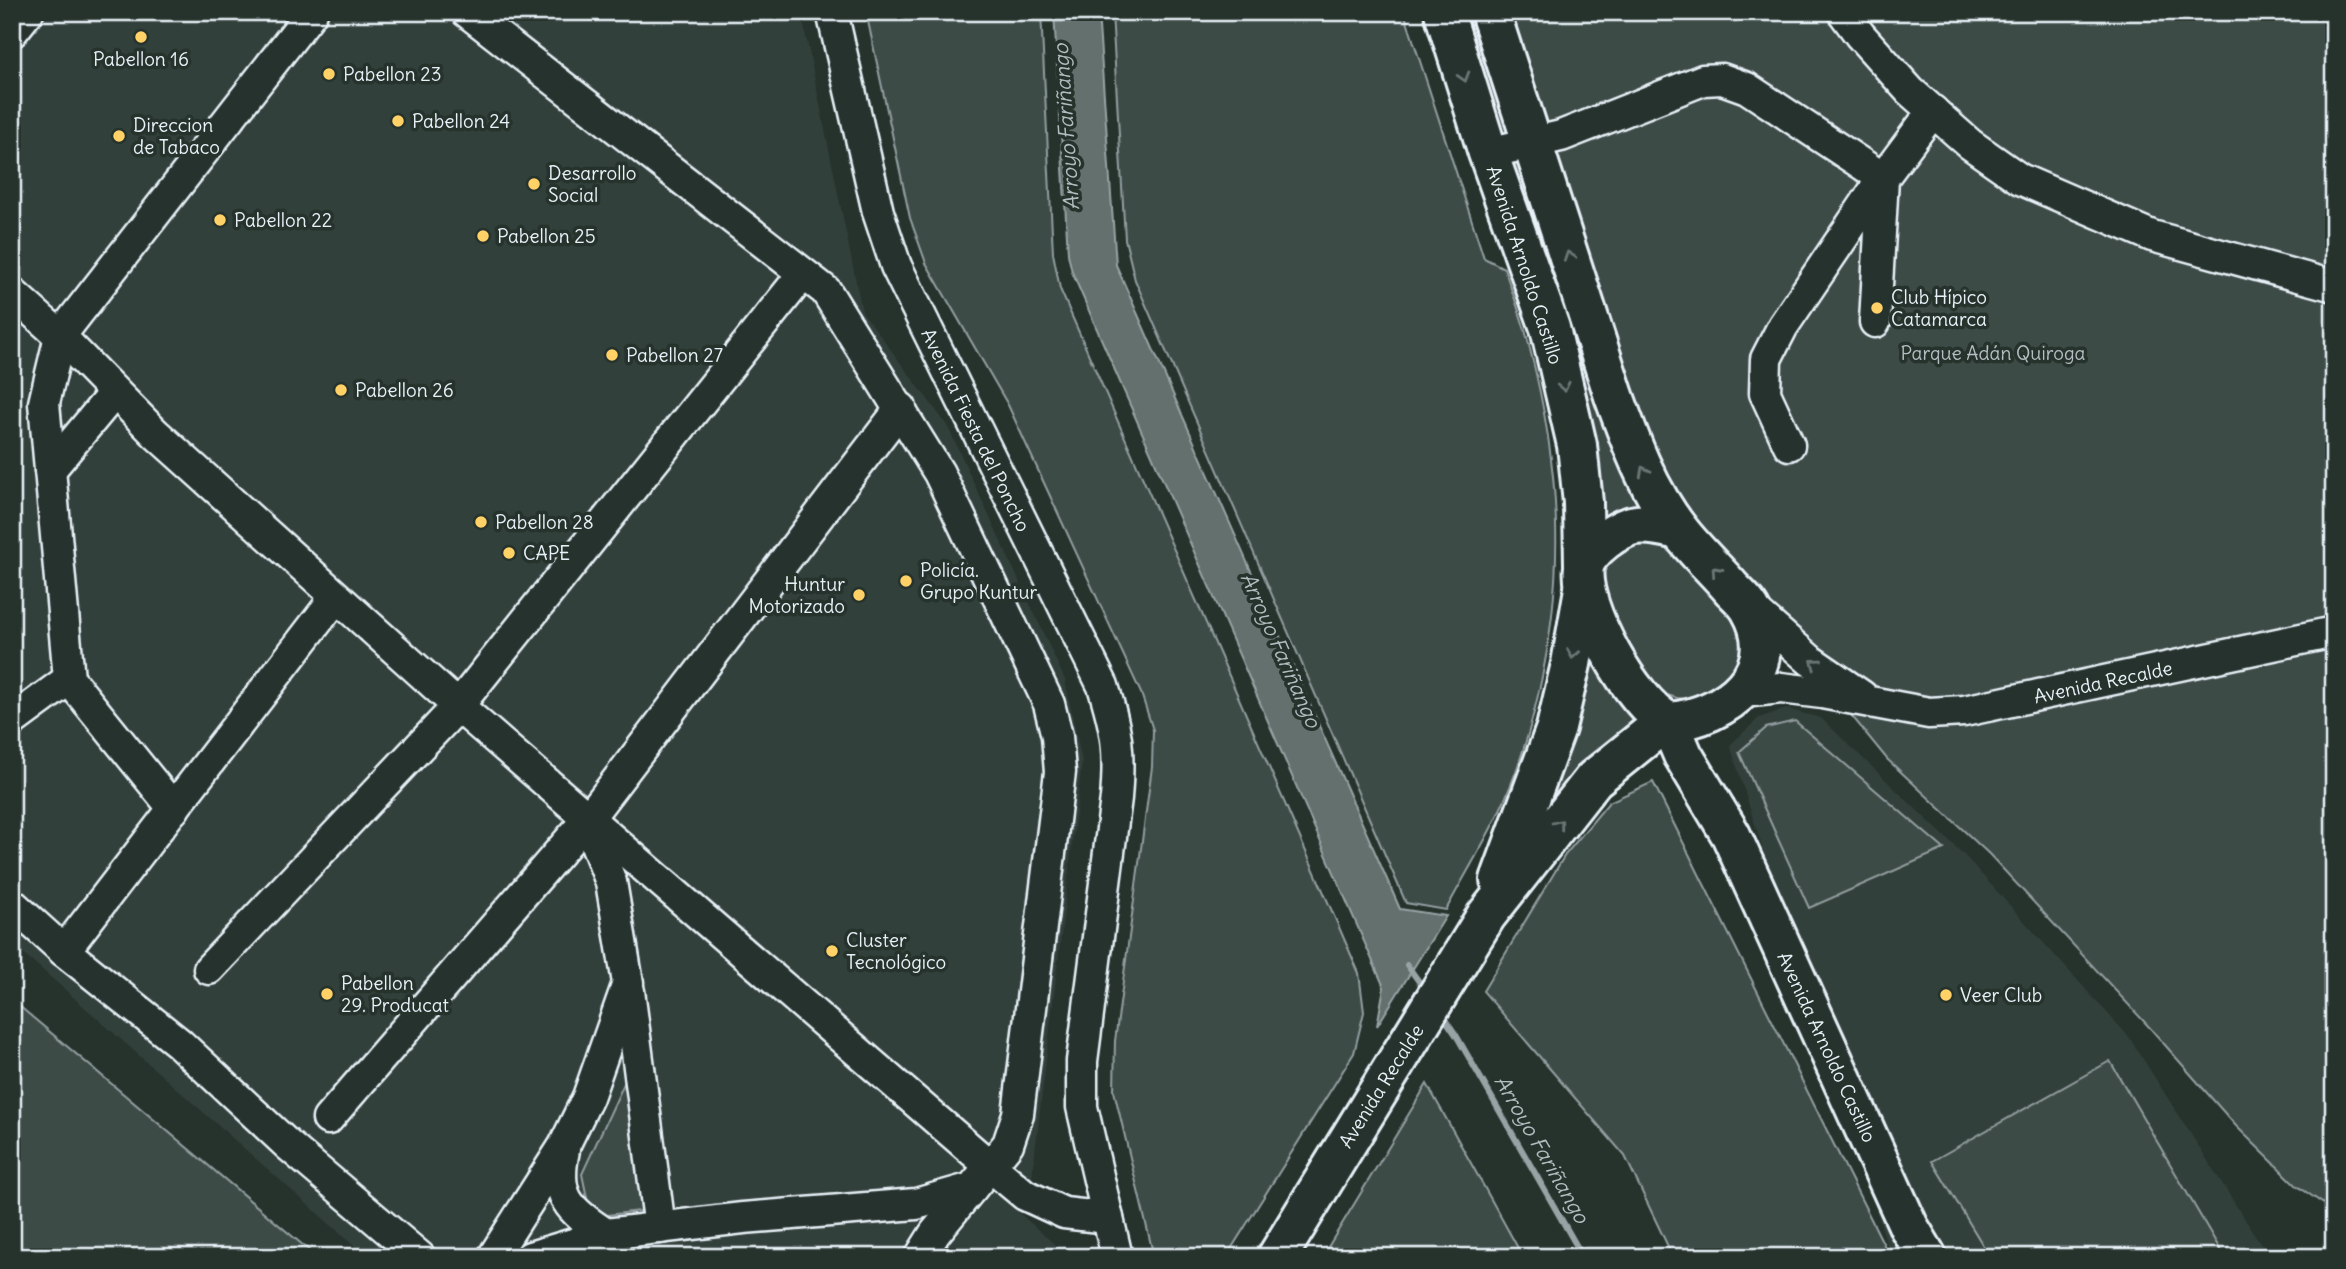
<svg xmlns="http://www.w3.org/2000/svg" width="2346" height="1269" font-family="Delius,sans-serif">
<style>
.built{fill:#333f3a}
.green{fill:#3e4b47;stroke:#939ea0;stroke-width:2}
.water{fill:#636f6d;stroke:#98a3a5;stroke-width:2}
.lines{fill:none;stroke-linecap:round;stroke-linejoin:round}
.stream{stroke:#98a3a5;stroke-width:6}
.minor-casing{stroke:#e8f1f8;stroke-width:35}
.major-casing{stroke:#e8f1f8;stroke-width:44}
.minor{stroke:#26332d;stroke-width:30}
.major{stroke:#26332d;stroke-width:38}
.oneway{stroke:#6a7674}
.poi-dot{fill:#ffd166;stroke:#26332d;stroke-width:2.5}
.labels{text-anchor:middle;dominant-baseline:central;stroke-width:7;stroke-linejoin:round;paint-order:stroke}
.poi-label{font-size:19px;fill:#e8f1f8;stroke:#26332d;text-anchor:start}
.street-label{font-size:19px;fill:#e8f1f8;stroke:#26332d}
.park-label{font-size:19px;fill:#b5bfc3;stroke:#26332d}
.water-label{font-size:21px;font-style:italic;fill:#b3bdc0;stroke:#26332d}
</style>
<rect width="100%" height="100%" fill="#26332d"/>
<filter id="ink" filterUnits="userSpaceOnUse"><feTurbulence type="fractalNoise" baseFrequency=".0143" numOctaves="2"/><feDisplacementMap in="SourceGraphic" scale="14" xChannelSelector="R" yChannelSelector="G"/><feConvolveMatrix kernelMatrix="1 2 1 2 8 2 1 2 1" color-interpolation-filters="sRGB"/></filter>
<g filter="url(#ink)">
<!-- built -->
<g class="built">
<path d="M 12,12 L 801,12 L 862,311 L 947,425 L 1065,680 L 1082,762 L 1032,1177 L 1018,1212 L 1069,1257 L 367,1257 L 12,943 Z"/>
<path d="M 1786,709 L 1821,718 L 1964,855 L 2129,1037 L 2269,1257 L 1891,1257 L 1730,745 L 1759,718 Z"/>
</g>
<!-- green -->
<g class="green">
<path d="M 866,12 L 1041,12 L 1053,253 L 1060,289 L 1359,973 L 1364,1012 L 1354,1053 L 1226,1257 L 1154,1257 L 1114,1091 L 1115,1041 L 1152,767 L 1153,730 L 1141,693 L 1008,405 L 926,263 L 910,218 Z"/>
<path d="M 1112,12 L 1404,12 L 1484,258 L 1504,268 C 1513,295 1524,322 1530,349 C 1560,467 1566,572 1539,691 C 1530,731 1517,775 1499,812 C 1483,846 1463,878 1446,910 L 1406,903 L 1135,280 L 1125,239 Z"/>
<path d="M 1459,12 L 1480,12 L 1517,128 L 1500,134 Z"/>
<path d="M 1504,12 L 2334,12 L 2334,1211 L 2296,1185 L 2236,1126 L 2151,1029 L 1989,854 L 1887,759 L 1664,486 Z"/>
<path d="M 1526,157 L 1648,506 L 1599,530 L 1509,163 Z"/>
<path d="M 1657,538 L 1703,574 L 1748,638 L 1738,674 L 1694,700 L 1677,698 L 1664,694 L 1650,684 L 1625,645 L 1600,581 L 1605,567 L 1625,544 Z"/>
<path d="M 1590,636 L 1646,724 L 1531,840 Z"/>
<path d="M 1795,721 L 1944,849 L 1809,908 L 1739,752 L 1766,728 Z"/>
<path d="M 1653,782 L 1890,1257 L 1673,1257 L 1625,1156 L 1483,991 L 1565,855 L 1609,802 Z"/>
<path d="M 12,1000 L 317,1257 L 12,1257 Z"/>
<path d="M 2110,1061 L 2221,1251 L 2210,1257 L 1990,1257 L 1932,1161 Z"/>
<path d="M 626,1079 L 648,1210 L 591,1217 L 582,1174 Z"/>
<path d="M 1427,1084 L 1523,1257 L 1322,1257 Z"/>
</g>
<!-- water -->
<path class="water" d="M 1054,12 L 1098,12 L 1116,265 L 1400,909 L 1446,916 L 1377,1026 L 1384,987 L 1072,272 L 1068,254 Z"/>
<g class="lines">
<!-- stream -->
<g class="stream">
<path d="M 1407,965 L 1425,990"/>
<path d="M 1441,1013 L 1456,1035 L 1583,1257"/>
</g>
<defs>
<g id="minor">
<path d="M 467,12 L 826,291 L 939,473 L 1049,704 L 1057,736 L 1060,772 L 1018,1114 L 1008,1144 L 972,1188 L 916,1204 L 743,1218 L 606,1234 L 530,1257"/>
<path d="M 832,12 L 878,212 L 896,266 L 1103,686 C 1117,731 1120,751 1116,798 L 1082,1061 L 1082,1107 L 1117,1257"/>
<path d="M 1843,12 L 1860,35 L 1910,91 L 1970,144 L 2020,179 L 2152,236 L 2334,286"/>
<path d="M 12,32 L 28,12"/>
<path d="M 1488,153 L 1561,136 L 1703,80 L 1722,79 L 1747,88 L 1883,178 L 1875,322"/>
<path d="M 12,293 L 60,336 L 155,433 L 458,706 L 990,1166 L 1025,1195 L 1064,1213 L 1108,1218"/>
<path d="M 1789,445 L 1765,393 L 1766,359 L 1783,326 L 1883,178 L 1933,111"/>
<path d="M 50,470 L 114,393"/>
<path d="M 1750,607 L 1811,661 L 1862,696"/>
<path d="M 1742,692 L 1781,688 L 1822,693 L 1929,713 L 1964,711 L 2334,632"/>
<path d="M 12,721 L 69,679"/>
<path d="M 174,809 L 69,679 L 44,403 L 60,336 L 312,12"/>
<path d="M 12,904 L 64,951 L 179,1043 L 288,1145 L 420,1257"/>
<path d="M 64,951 L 336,597"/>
<path d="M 209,969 L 458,706 L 803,274"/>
<path d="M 629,991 L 660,1228"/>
<path d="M 328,1119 L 587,820 L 901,408"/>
<path d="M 564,1150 C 554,1196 568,1210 606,1234"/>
<path d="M 493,1257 L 564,1146 L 588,1097 L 628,983 L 611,882 L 588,824"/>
<path d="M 920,1257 L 935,1233 L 972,1188"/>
</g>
<g id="major">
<path d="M 1444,12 L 1488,153 L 1550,328 L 1577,445 L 1583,503 L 1584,564"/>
<path d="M 1490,12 L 1614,396 C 1631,443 1648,490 1679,530 C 1695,551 1715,569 1732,589 C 1738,595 1746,602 1750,609 C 1786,671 1726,717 1669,722 C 1633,705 1578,607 1584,567 C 1587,550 1619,527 1636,525 C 1650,523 1665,527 1679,530"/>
<path d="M 1669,722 L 1683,755 L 1731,835 L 1909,1227 L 1927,1257"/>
<path d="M 1500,880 L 1556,728 L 1571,664 L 1584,589"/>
<path d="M 1277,1257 L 1486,916 L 1594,779 L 1666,721"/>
</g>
</defs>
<!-- minor casing -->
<use href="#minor" class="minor-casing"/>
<!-- major casing -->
<use href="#major" class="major-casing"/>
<!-- minor -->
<use href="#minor" class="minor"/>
<!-- major -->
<use href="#major" class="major"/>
</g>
<!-- one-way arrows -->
<defs><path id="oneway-chevron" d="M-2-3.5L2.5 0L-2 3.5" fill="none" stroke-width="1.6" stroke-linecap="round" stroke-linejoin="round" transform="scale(1.75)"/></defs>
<g class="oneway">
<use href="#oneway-chevron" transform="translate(1464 77) rotate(73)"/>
<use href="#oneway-chevron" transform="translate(1569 256) rotate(-108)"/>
<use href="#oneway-chevron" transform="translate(1564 387) rotate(77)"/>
<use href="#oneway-chevron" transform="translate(1644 471) rotate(-118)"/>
<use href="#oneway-chevron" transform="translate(1716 571) rotate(-132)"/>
<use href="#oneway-chevron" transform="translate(1573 654) rotate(100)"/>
<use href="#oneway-chevron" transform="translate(1815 663) rotate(-144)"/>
<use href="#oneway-chevron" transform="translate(1559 824) rotate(-52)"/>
</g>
</g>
<!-- markers -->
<g class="poi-dot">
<circle cx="141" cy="37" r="7"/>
<circle cx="329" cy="74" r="7"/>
<circle cx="398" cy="121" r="7"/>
<circle cx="119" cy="136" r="7"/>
<circle cx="534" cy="184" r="7"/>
<circle cx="220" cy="220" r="7"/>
<circle cx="483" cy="236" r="7"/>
<circle cx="1877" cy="308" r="7"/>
<circle cx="612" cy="355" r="7"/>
<circle cx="341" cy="390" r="7"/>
<circle cx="481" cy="522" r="7"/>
<circle cx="509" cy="553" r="7"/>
<circle cx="906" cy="581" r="7"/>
<circle cx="859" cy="595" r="7"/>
<circle cx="832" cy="951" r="7"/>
<circle cx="327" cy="994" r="7"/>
<circle cx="1946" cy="995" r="7"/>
</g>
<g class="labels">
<!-- poi labels -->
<g class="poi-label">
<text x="141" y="59" text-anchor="middle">Pabellon 16</text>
<text x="343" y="74">Pabellon 23</text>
<text x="412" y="121">Pabellon 24</text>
<text x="133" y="125">Direccion<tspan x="133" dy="22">de Tabaco</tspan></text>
<text x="548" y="173">Desarrollo<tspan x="548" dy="22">Social</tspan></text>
<text x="234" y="220">Pabellon 22</text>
<text x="497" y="236">Pabellon 25</text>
<text x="1891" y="297">Club Hípico<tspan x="1891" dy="22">Catamarca</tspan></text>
<text x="626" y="355">Pabellon 27</text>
<text x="355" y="390">Pabellon 26</text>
<text x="495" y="522">Pabellon 28</text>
<text x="523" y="553">CAPE</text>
<text x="920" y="570">Policía.<tspan x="920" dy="22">Grupo Kuntur</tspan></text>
<text x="845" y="584" text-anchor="end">Huntur<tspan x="845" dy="22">Motorizado</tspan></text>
<text x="846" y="940">Cluster<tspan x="846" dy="22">Tecnológico</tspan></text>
<text x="341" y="983">Pabellon<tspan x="341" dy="22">29. Producat</tspan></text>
<text x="1960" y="995">Veer Club</text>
</g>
<!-- street labels -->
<g class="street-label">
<text transform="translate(1525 265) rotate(72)">Avenida Arnoldo Castillo</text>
<text transform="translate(976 430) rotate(64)">Avenida Fiesta del Poncho</text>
<text transform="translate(2103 682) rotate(-12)">Avenida Recalde</text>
<text transform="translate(1827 1047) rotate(65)">Avenida Arnoldo Castillo</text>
<text transform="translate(1381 1086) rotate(-58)">Avenida Recalde</text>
</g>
<!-- park labels -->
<g class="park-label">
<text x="1993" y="353">Parque Adán Quiroga</text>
</g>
<!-- water labels -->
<g class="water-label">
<text transform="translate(1066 127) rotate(-94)">Arroyo Fariñango</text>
<text transform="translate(1281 650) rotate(66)">Arroyo Fariñango</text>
<text transform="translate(1542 1149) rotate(60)">Arroyo Fariñango</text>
</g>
</g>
<!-- margin -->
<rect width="2346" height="1269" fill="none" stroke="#26332d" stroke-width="42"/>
<rect x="21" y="21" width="2304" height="1227" fill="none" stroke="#e8f1f8" stroke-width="2.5" filter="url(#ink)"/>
</svg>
